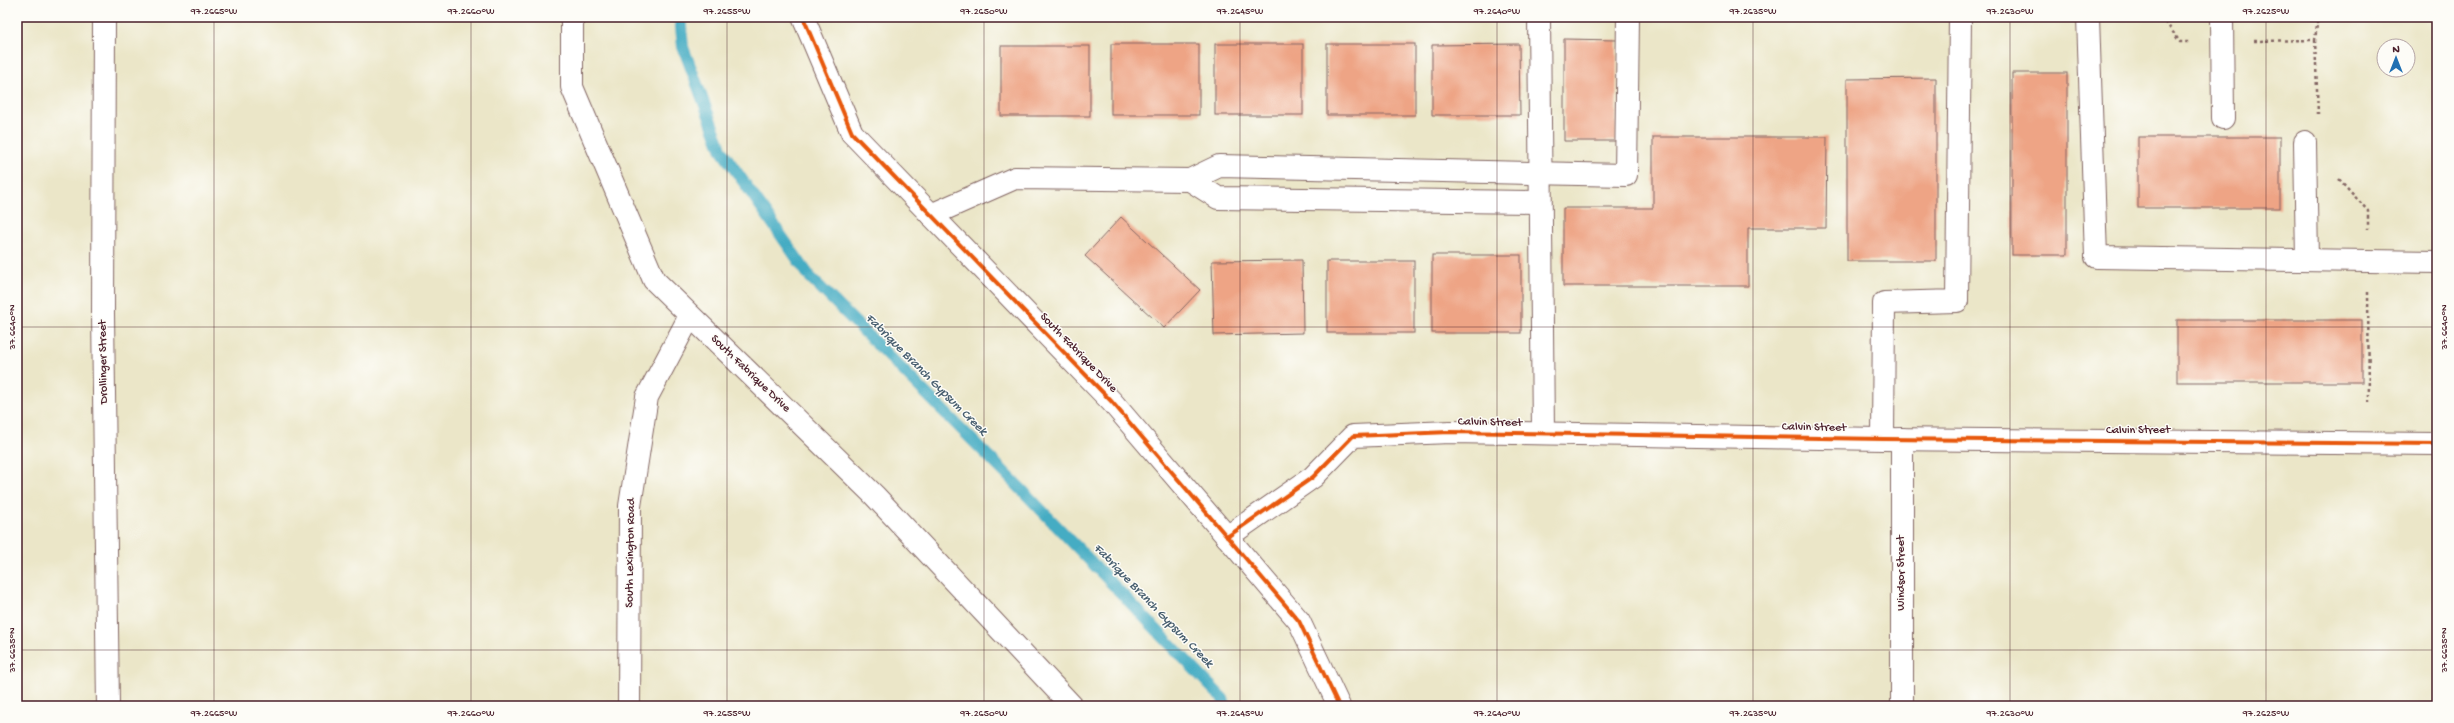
<svg xmlns="http://www.w3.org/2000/svg" width="2454" height="723" font-family="'Gochi Hand',sans-serif">
<style>
.lines{fill:none;stroke-linecap:round;stroke-linejoin:round}
.stream{stroke:#44acc3;stroke-width:12}
.building{fill:#eea485}
.minor-casing{stroke:#826562;stroke-width:24}
.path{stroke:#826562;stroke-width:2.5;stroke-dasharray:3 3;stroke-linecap:butt}
.minor{stroke:#fff;stroke-width:22}
.cycleway-casing{stroke:#fdfcf7;stroke-width:6}
.cycleway{stroke:#e8590c;stroke-width:4}
.ticks{fill:none;stroke:#4a1f2b;stroke-width:1;stroke-opacity:0.45}
.labels{text-anchor:middle;dominant-baseline:central;stroke-width:3;stroke-linejoin:round;paint-order:stroke}
.street-label{font-size:12px;fill:#4a1f2b;stroke:#fdfcf7}
.water-label{font-size:13px;font-style:italic;fill:#475e6f;stroke:#fdfcf7}
.neatline{fill:none;stroke:#4a1f2b;stroke-width:1.5}
.ticks-label{font-size:10px;text-anchor:middle;fill:#4a1f2b}
</style>
<rect width="100%" height="100%" fill="#fdfcf7"/>
<filter id="ink" filterUnits="userSpaceOnUse"><feTurbulence type="fractalNoise" baseFrequency=".025" numOctaves="2"/><feDisplacementMap in="SourceGraphic" scale="8" xChannelSelector="R" yChannelSelector="G"/><feConvolveMatrix kernelMatrix="1 2 1 2 8 2 1 2 1" color-interpolation-filters="sRGB"/></filter>
<filter id="wash" filterUnits="userSpaceOnUse"><feTurbulence type="fractalNoise" baseFrequency=".012" numOctaves="4" result="noise"/><feDisplacementMap in="SourceGraphic" scale="16" xChannelSelector="R" yChannelSelector="G"/><feGaussianBlur stdDeviation="0.9" result="paint"/><feColorMatrix in="noise" values="0 0 0 0 0 0 0 0 0 0 0 0 0 0 0 0 0 1.4 0 .05"/><feComposite in="paint" operator="in"/></filter>
<g filter="url(#wash)">
<rect width="100%" height="100%" fill="#ebe6c8"/>
<g class="lines">
<!-- stream -->
<path class="stream" d="M 680,17 L 683,47 L 722,151 L 810,277 L 1023,491 L 1223,699 L 1225,706"/>
</g>
<g id="blocks">
<!-- building -->
<g class="building">
<path d="M 1564,39 L 1617,40 L 1616,141 L 1564,141 Z"/>
<rect x="1111" y="44" width="88" height="71"/>
<rect x="1215" y="44" width="88" height="71"/>
<rect x="1327" y="44" width="88" height="71"/>
<path d="M 1519,44 L 1520,115 L 1432,115 L 1432,45 Z"/>
<rect x="1001" y="46" width="89" height="70"/>
<rect x="2012" y="73" width="55" height="182"/>
<path d="M 1936,78 L 1936,261 L 1847,261 L 1847,79 Z"/>
<path d="M 1653,137 L 1827,137 L 1826,228 L 1748,228 L 1748,286 L 1563,286 L 1563,208 L 1653,208 Z"/>
<rect x="2138" y="137" width="142" height="71"/>
<path d="M 1121,217 L 1200,290 L 1164,328 L 1085,256 Z"/>
<rect x="1432" y="255" width="89" height="78"/>
<path d="M 1302,260 L 1303,333 L 1214,335 L 1212,261 Z"/>
<rect x="1327" y="261" width="87" height="72"/>
<rect x="2177" y="320" width="185" height="62"/>
</g>
</g>
</g>
<g filter="url(#ink)">
<use href="#blocks" fill-opacity="0" stroke="#826562" stroke-width="1"/>
<g class="lines">
<defs>
<g id="minor">
<path d="M 104,17 L 103,314 L 108,706"/>
<path d="M 572,17 L 572,87 L 654,280 L 874,495 L 1072,706"/>
<path d="M 803,17 L 852,133 L 1112,402 L 1299,621 L 1339,706"/>
<path d="M 1539,17 L 1543,433"/>
<path d="M 2088,17 L 2096,257 L 2437,262"/>
<path d="M 2222,17 L 2223,118"/>
<path d="M 2305,142 L 2307,260"/>
<path d="M 1190,180 L 1218,198 L 1540,202"/>
<path d="M 931,215 L 1015,178 L 1190,180 L 1219,166 L 1626,175 L 1628,17"/>
<path d="M 1883,439 L 1884,303 L 1957,301 L 1960,17"/>
<path d="M 1902,439 L 1902,706"/>
<path d="M 1227,537 L 1313,477 L 1353,436 L 1450,432 L 1883,439 L 2437,444"/>
<path d="M 629,706 L 630,506 L 647,397 L 690,316"/>
</g>
</defs>
<!-- minor casing -->
<use href="#minor" class="minor-casing"/>
<!-- path -->
<g class="path">
<path d="M 2162,17 L 2180,42 L 2191,42"/>
<path d="M 2315,40 L 2318,114"/>
<path d="M 2254,41 L 2315,40 L 2318,17"/>
<path d="M 2339,179 L 2368,211 L 2368,229"/>
<path d="M 2368,292 L 2369,402"/>
</g>
<!-- minor -->
<use href="#minor" class="minor"/>
<defs>
<g id="cycleway">
<path d="M 803,17 L 852,133 L 1112,402 L 1299,621 L 1339,706"/>
<path d="M 1227,537 L 1313,477 L 1353,436 L 1450,432 L 1883,439 L 2437,444"/>
</g>
</defs>
<!-- cycleway casing -->
<use href="#cycleway" class="cycleway-casing"/>
<!-- cycleway -->
<use href="#cycleway" class="cycleway"/>
</g>
</g>
<!-- ticks -->
<path class="ticks" d="M 214,17 L 214,706M 471,17 L 471,706M 727,17 L 727,706M 984,17 L 984,706M 1240,17 L 1240,706M 1497,17 L 1497,706M 1753,17 L 1753,706M 2010,17 L 2010,706M 2266,17 L 2266,706M 17,327 L 2437,327M 17,650 L 2437,650"/>
<g class="labels">
<!-- street labels -->
<g class="street-label">
<text transform="translate(1078 353) rotate(46)">South Fabrique Drive</text>
<text transform="translate(104 362) rotate(-91)">Drollinger Street</text>
<text transform="translate(750 374) rotate(44)">South Fabrique Drive</text>
<text transform="translate(1490 423) rotate(1)">Calvin Street</text>
<text transform="translate(1814 428) rotate(1)">Calvin Street</text>
<text x="2138" y="431">Calvin Street</text>
<text transform="translate(631 553) rotate(-89)">South Lexington Road</text>
<text transform="translate(1902 573) rotate(-90)">Windsor Street</text>
</g>
<!-- water labels -->
<g class="water-label">
<text transform="translate(926 375) rotate(45)">Fabrique Branch Gypsum Creek</text>
<text transform="translate(1153 606) rotate(46)">Fabrique Branch Gypsum Creek</text>
</g>
</g>
<!-- margin -->
<rect width="2454" height="723" fill="none" stroke="#fdfcf7" stroke-width="44"/>
<!-- north arrow -->
<g transform="translate(2396 58)"><circle r="19" fill="#fdfcf7" stroke="#b5a4a5"/>
<path d="M0-3L7 15L0 10L-7 15Z" fill="#1f6fb2"/>
<text y="-6" font-size="11" font-weight="bold" text-anchor="middle" fill="#4a1f2b">N</text>
</g>
<rect x="22" y="22" width="2410" height="679" class="neatline"/>
<g class="ticks-label">
<text x="214" y="14">97.2665°W</text>
<text x="471" y="14">97.2660°W</text>
<text x="727" y="14">97.2655°W</text>
<text x="984" y="14">97.2650°W</text>
<text x="1240" y="14">97.2645°W</text>
<text x="1497" y="14">97.2640°W</text>
<text x="1753" y="14">97.2635°W</text>
<text x="2010" y="14">97.2630°W</text>
<text x="2266" y="14">97.2625°W</text>
<text transform="translate(11 327) rotate(-90)" y="4">37.6640°N</text>
<text transform="translate(2443 327) rotate(-90)" y="4">37.6640°N</text>
<text transform="translate(11 650) rotate(-90)" y="4">37.6635°N</text>
<text transform="translate(2443 650) rotate(-90)" y="4">37.6635°N</text>
<text x="214" y="716">97.2665°W</text>
<text x="471" y="716">97.2660°W</text>
<text x="727" y="716">97.2655°W</text>
<text x="984" y="716">97.2650°W</text>
<text x="1240" y="716">97.2645°W</text>
<text x="1497" y="716">97.2640°W</text>
<text x="1753" y="716">97.2635°W</text>
<text x="2010" y="716">97.2630°W</text>
<text x="2266" y="716">97.2625°W</text>
</g>
</svg>
